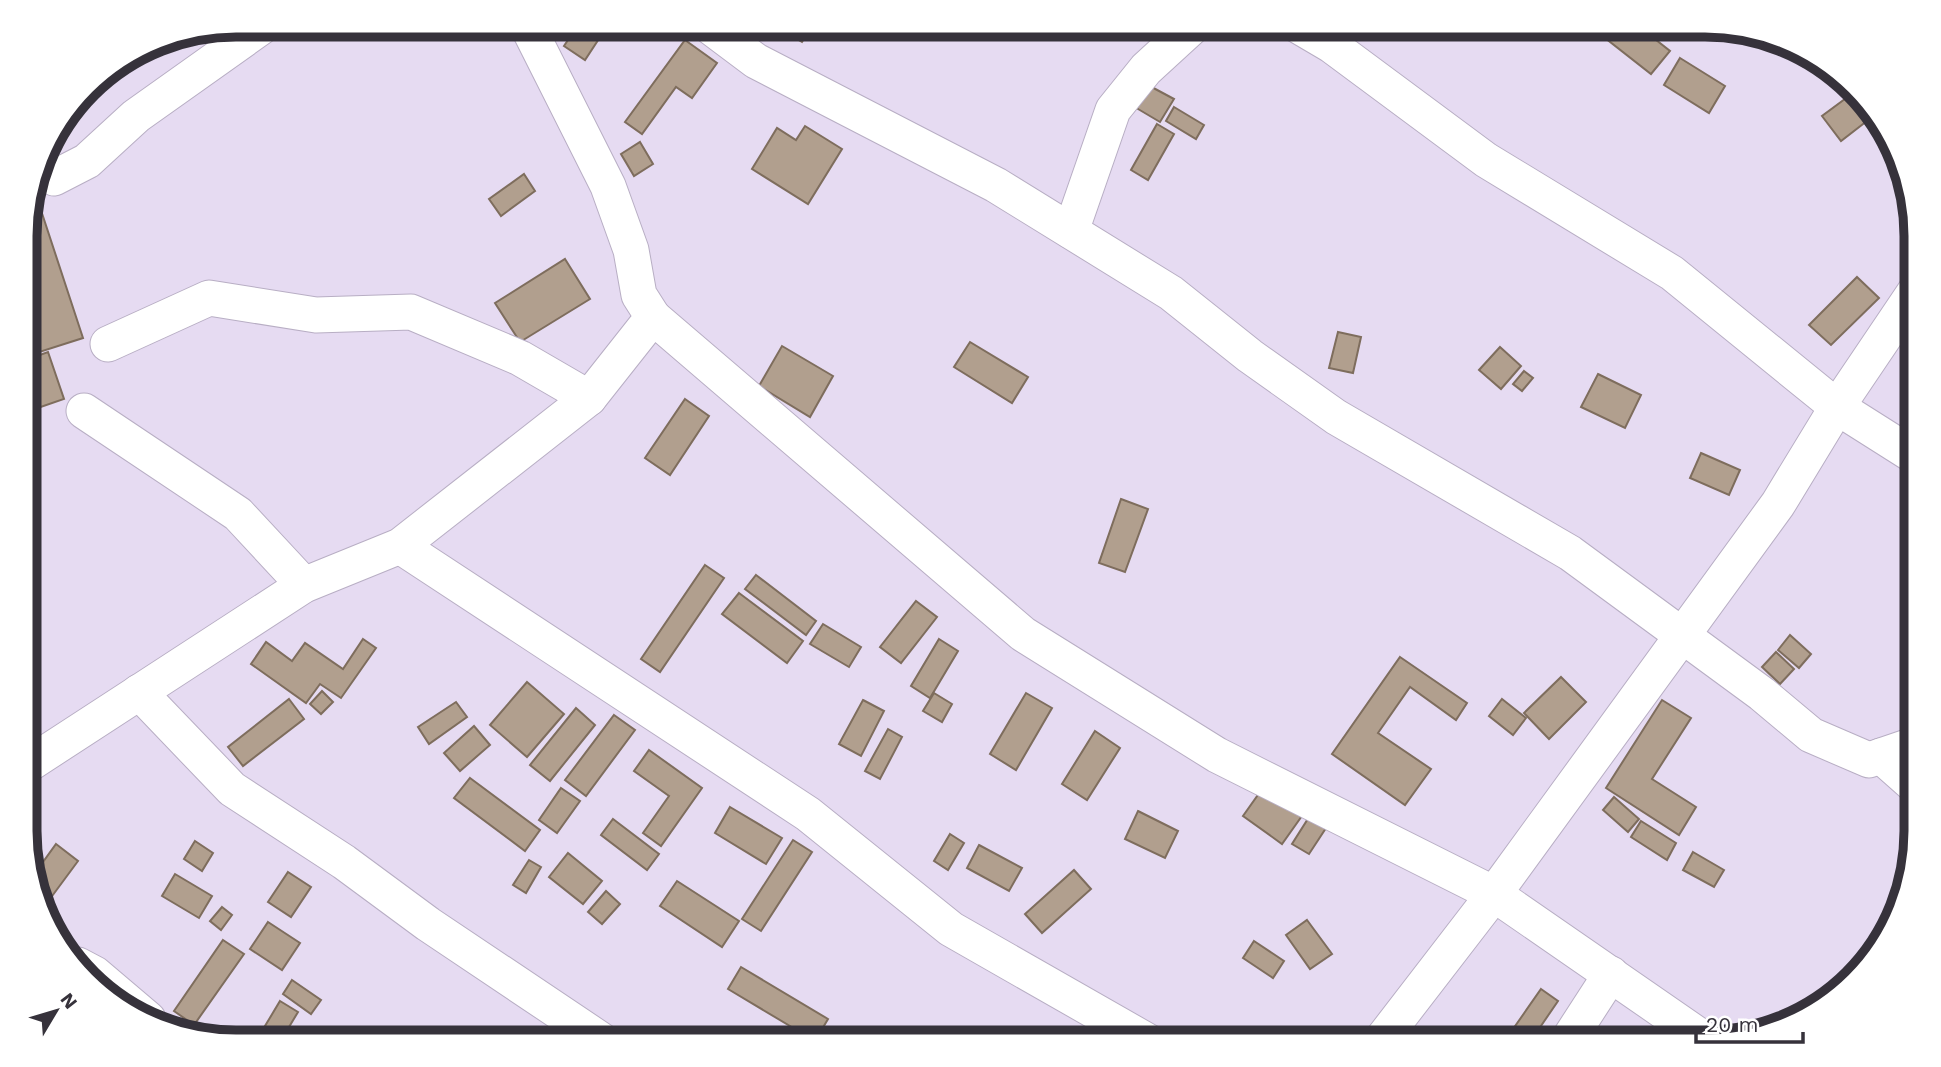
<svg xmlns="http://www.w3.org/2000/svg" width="1941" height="1067" font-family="'Work Sans',sans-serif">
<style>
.building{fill:#b19f8e;stroke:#7e6d5d;stroke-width:2}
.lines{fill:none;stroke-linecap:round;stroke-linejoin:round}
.minor-casing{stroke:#b8aec4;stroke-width:37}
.minor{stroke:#fff;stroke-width:35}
.rim{fill:none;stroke:#36323b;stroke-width:9}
</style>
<rect width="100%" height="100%" fill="#e6dbf2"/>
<!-- building -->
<g class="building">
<path d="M 578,25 L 608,25 L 585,60 L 564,46 Z"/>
<path d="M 780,25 L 813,25 L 802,42 L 778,28 Z"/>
<path d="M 1380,25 L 1409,25 L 1400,38 Z"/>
<path d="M 1607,25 L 1637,25 L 1670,51 L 1651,74 L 1600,34 Z"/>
<path d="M 685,40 L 717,63 L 692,98 L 676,87 L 642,134 L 625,122 Z"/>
<path d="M 1680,58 L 1725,86 L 1709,113 L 1664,85 Z"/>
<path d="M 1146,84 L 1174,99 L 1160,122 L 1133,106 Z"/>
<path d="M 1853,93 L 1876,114 L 1841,141 L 1822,116 Z"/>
<path d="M 1174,107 L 1204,125 L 1196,139 L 1166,121 Z"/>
<path d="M 1157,124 L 1174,134 L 1148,180 L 1131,170 Z"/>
<path d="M 805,126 L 842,149 L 808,204 L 752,169 L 777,128 L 796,140 Z"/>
<path d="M 640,142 L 653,164 L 634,176 L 621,154 Z"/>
<path d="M 524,174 L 535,191 L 501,216 L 489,199 Z"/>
<path d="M 35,192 L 83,338 L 27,356 L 26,208 L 31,193 Z"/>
<path d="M 565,259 L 590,299 L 520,342 L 495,303 Z"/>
<path d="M 1857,277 L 1879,298 L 1831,345 L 1809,325 Z"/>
<path d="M 1338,332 L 1361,337 L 1353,373 L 1329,368 Z"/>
<path d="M 970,342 L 1028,377 L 1012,403 L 954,367 Z"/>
<path d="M 782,346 L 833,376 L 810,417 L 759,386 Z"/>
<path d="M 1500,347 L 1521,366 L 1501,389 L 1479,370 Z"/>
<path d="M 48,352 L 64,399 L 26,412 L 26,360 Z"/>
<path d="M 1524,371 L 1533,378 L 1522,391 L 1513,384 Z"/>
<path d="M 1598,374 L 1641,395 L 1625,428 L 1581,407 Z"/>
<path d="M 685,399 L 709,416 L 670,475 L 645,458 Z"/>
<path d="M 1701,453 L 1740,470 L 1729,495 L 1690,478 Z"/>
<path d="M 1121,499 L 1148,509 L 1125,572 L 1099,563 Z"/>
<path d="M 705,565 L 724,578 L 660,672 L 641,659 Z"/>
<path d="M 756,575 L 816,621 L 806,635 L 745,589 Z"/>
<path d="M 739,593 L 803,641 L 787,663 L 722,614 Z"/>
<path d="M 916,601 L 937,617 L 901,663 L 880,647 Z"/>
<path d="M 823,624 L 861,647 L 849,667 L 810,644 Z"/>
<path d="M 1790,635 L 1811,654 L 1799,668 L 1778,650 Z"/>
<path d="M 363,639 L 376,648 L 341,698 L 320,684 L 306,703 L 251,664 L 266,642 L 292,661 L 305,643 L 343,669 Z"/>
<path d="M 939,639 L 958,651 L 930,698 L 911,686 Z"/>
<path d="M 1776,652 L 1794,669 L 1780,684 L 1762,667 Z"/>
<path d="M 1400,657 L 1467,703 L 1456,720 L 1410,687 L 1378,733 L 1431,769 L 1405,805 L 1332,754 Z"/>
<path d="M 1561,677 L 1586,702 L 1549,739 L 1524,713 Z"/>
<path d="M 527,682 L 564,714 L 527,757 L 490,725 Z"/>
<path d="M 322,691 L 333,702 L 321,714 L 310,704 Z"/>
<path d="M 934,693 L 952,704 L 942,722 L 923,711 Z"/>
<path d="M 1026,693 L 1052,708 L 1016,770 L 990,754 Z"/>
<path d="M 289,699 L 304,719 L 243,766 L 228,747 Z"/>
<path d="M 1502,699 L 1526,718 L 1513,735 L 1489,716 Z"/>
<path d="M 863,700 L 884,711 L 861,756 L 839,744 Z"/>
<path d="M 1662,700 L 1691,718 L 1652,779 L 1696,807 L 1679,835 L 1606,788 Z"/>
<path d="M 456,702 L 467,717 L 429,744 L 418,727 Z"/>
<path d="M 576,708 L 595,725 L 550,781 L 530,765 Z"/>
<path d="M 614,715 L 635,730 L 586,796 L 565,780 Z"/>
<path d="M 474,726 L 490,745 L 460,771 L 444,753 Z"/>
<path d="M 888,729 L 902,737 L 880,779 L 865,771 Z"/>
<path d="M 1095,731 L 1120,748 L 1087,800 L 1062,784 Z"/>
<path d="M 649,750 L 702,788 L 661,846 L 643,833 L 669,796 L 634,771 Z"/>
<path d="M 470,778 L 540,830 L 525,851 L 454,798 Z"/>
<path d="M 1265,785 L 1304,813 L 1282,844 L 1243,816 Z"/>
<path d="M 561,788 L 580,801 L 557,833 L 539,820 Z"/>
<path d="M 1614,797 L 1639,819 L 1628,832 L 1603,810 Z"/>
<path d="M 730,807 L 782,838 L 766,864 L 715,833 Z"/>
<path d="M 1138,811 L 1178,831 L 1165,858 L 1125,839 Z"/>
<path d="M 1311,814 L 1328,825 L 1309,854 L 1292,844 Z"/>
<path d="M 613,819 L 659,854 L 647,870 L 601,835 Z"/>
<path d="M 1641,821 L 1676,843 L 1667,860 L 1631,837 Z"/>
<path d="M 950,834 L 964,843 L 948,870 L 934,861 Z"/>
<path d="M 793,840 L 812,852 L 761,931 L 742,919 Z"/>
<path d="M 195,841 L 213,853 L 202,871 L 184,859 Z"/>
<path d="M 56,844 L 78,861 L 44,907 L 33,876 Z"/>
<path d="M 979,845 L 1022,868 L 1009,891 L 967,868 Z"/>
<path d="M 1693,852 L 1724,870 L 1714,887 L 1683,870 Z"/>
<path d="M 568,853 L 602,881 L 583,904 L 549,877 Z"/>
<path d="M 529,860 L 541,867 L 526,893 L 513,885 Z"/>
<path d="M 1074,870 L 1091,889 L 1042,933 L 1025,914 Z"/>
<path d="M 288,872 L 311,887 L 291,917 L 268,902 Z"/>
<path d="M 175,874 L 212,896 L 199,918 L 162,896 Z"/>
<path d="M 677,881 L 739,921 L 722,947 L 660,906 Z"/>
<path d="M 606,891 L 620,904 L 602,924 L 588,912 Z"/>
<path d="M 222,907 L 232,915 L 221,930 L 210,921 Z"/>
<path d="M 1307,920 L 1332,954 L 1310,969 L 1286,935 Z"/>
<path d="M 268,922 L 300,943 L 282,970 L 250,949 Z"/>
<path d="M 223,940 L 244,954 L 194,1025 L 174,1011 Z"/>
<path d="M 1254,941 L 1284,961 L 1273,978 L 1243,958 Z"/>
<path d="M 741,967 L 828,1019 L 815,1041 L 728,989 Z"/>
<path d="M 292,980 L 321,1000 L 311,1014 L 283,994 Z"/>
<path d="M 1541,989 L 1558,1001 L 1530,1042 L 1504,1042 Z"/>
<path d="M 280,1001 L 298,1012 L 280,1042 L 262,1031 Z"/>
<path d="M 256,1029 L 267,1042 L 240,1042 Z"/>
<path d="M 294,1032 L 306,1042 L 285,1042 Z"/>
</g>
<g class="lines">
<defs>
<g id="minor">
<path d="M 708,25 L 756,61 L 996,185 L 1171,293 L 1250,356 L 1336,417 L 1570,553 L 1762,694 L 1811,735 L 1869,760 L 1916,744"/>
<path d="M 1297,25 L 1331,45 L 1486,160 L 1672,273 L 1837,407 L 1916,457"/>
<path d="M 54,178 L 87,161 L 136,116 L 264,25"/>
<path d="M 1071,231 L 1113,110 L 1146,69 L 1194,25"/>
<path d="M 653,317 L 1023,634 L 1217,755 L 1494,894 L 1708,1042"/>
<path d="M 108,344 L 209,298 L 316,315 L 411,312 L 520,358 L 589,398"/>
<path d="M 84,411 L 238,514 L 304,585"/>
<path d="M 400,546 L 808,814 L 951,929 L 1149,1042"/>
<path d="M 139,692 L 232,789 L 344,862 L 428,924 L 604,1042"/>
<path d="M 1881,756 L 1916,787"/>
<path d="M 26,766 L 304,585 L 400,546 L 589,398 L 653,317 L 639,295 L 631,250 L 608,186 L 527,25"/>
<path d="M 78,965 L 95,974 L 148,1019"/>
<path d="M 1380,1042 L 1494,894 L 1778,504 L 1837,407 L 1916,290"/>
<path d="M 1567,1042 L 1611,974"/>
</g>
</defs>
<!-- minor casing -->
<use href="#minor" class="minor-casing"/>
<!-- minor -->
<use href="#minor" class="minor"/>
</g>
<!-- crop -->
<path d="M0 0H1941V1067H0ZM236 37H1705A199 199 0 0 1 1904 236V831A199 199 0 0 1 1705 1030H236A199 199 0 0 1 37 831V236A199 199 0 0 1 236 37Z" fill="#fff" fill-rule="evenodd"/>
<path class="rim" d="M236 37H1705A199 199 0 0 1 1904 236V831A199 199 0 0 1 1705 1030H236A199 199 0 0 1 37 831V236A199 199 0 0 1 236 37Z"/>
<!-- north arrow -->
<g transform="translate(56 1011) rotate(52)" stroke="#ffffff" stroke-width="5" paint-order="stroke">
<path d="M0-5L12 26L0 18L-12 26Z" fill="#36323b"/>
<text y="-10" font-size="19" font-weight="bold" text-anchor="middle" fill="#36323b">N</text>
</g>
<!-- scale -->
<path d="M1696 1032v10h107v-10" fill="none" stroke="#36323b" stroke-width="3.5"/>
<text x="1706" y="1032" font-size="21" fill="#36323b" stroke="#ffffff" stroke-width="5" paint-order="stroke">20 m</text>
</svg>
